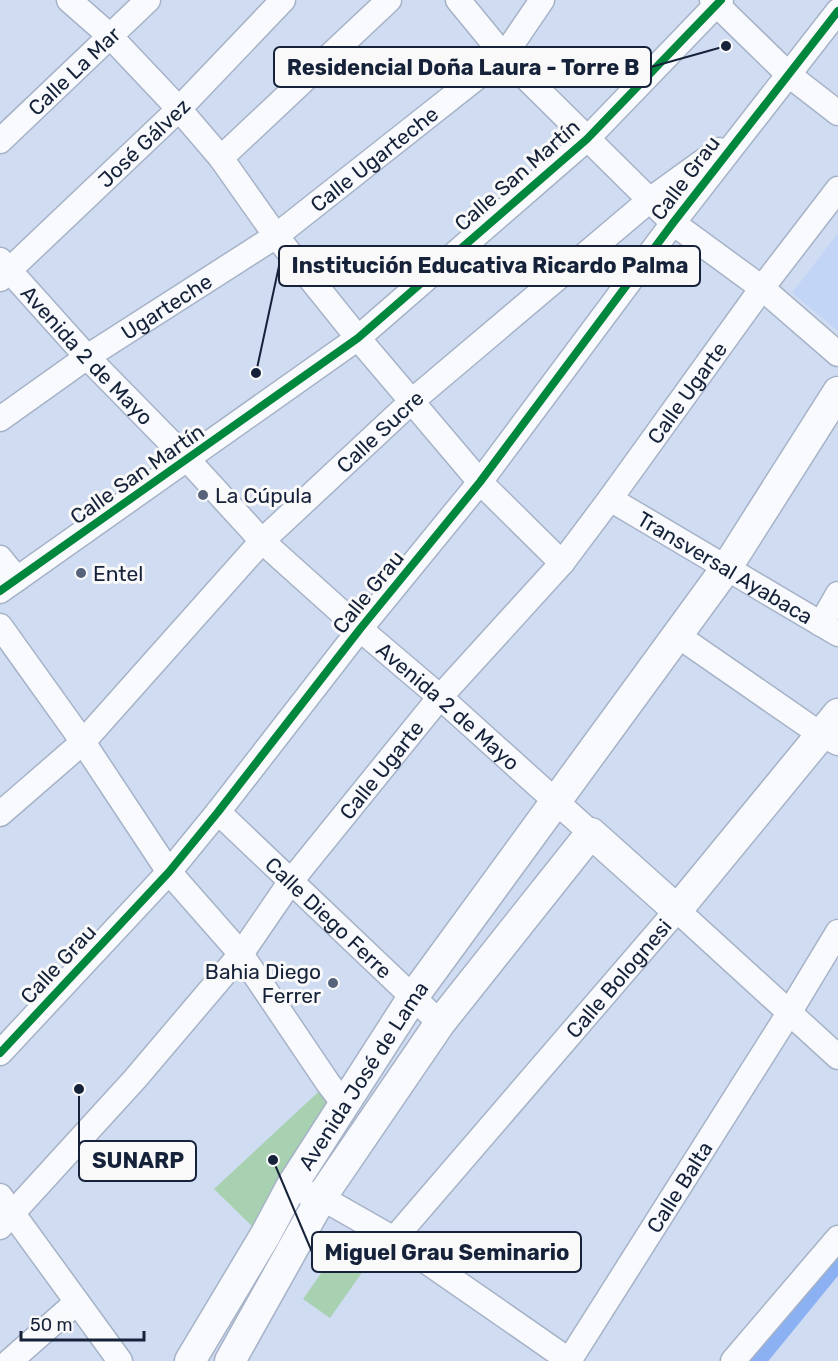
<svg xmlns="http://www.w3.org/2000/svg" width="838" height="1361" font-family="Rubik,sans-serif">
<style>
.built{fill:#c3d5f6}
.green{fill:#a7d1b1}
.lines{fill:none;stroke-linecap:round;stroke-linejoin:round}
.canal{stroke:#8bb1f2;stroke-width:16}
.minor-casing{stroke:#a6b2c7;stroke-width:27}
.major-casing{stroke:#a6b2c7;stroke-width:33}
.minor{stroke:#f8fafd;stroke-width:24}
.major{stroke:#f8fafd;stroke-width:30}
.cycleway-casing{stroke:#f9f9f9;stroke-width:11}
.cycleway{stroke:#00873e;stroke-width:8}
.poi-dot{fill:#56637a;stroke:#f9f9f9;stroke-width:2}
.labels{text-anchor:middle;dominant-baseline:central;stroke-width:6;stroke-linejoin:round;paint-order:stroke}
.street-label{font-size:21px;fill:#152239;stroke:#f9f9f9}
.poi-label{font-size:21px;fill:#152239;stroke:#f9f9f9;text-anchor:start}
.leader{fill:none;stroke:#152239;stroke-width:2}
.callout-dot{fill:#152239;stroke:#f9f9f9;stroke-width:2}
.callout{fill:#f9f9f9;stroke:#152239;stroke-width:2}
.callout-label{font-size:22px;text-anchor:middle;font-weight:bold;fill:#152239}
</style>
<rect width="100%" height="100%" fill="#d0dcf2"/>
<!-- built -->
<path class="built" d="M 838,233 L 838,331 L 792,293 Z"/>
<!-- green -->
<g class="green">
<path d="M 328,1083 L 344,1104 L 255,1229 L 214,1189 Z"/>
<path d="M 341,1245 L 368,1264 L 330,1318 L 303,1299 Z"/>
</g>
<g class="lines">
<!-- canal -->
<path class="canal" d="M 758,1361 L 838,1263"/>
<defs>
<g id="minor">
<path d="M 69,0 L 110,36 L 179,109 L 221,158 L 276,236 L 358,338 L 480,482 L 562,563"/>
<path d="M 458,0 L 504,56 L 673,223 L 762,288 L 838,354"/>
<path d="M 712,0 L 789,75 L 838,113"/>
<path id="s1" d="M 0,141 L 148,0"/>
<path d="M 221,158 L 389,0"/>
<path id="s2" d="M 0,260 L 87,357 L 188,460 L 262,541 L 360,629 L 440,697 L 591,833"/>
<path id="s3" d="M 0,279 L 179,109 L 283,0"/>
<path id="s4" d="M 0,419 L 87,357 L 276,236 L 504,56 L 542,0"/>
<path id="s5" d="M 610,499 L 838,634"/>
<path d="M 0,558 L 17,579"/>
<path d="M 0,591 L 358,338 L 587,139 L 721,0"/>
<path d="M 821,624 L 838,594"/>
<path d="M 0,626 L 83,742 L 169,872 L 241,954 L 328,1083 L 344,1104"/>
<path d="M 677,635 L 820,734 L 838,743"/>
<path id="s6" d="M 218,812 L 440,1023"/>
<path id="s7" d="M 0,814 L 83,742 L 262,541 L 412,401 L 651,199 L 719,150"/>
<path d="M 0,1053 L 169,872 L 218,812 L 360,629 L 480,482 L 673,223 L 838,11"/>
<path d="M 304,1192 L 322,1198 L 394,1239 L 570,1361"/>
<path d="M 0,1196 L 120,1361"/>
<path id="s8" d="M 0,1227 L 135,1079 L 241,954 L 291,881 L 440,697 L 562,563 L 610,499 L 762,288 L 838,189"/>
<path id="s9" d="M 394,1239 L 677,910 L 838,1057"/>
<path d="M 10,1361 L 77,1302"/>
<path id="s10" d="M 569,1361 L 789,1013 L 838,932"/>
<path d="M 733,1361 L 838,1238"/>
</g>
<g id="major">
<path id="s11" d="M 190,1361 L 266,1234 L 291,1187 L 413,997 L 727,567 L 838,392"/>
<path d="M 230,1361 L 324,1193 L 440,1023 L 591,833 L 677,910 L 838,714"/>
</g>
</defs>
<!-- minor casing -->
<use href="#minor" class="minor-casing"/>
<!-- major casing -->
<use href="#major" class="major-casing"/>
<!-- minor -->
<use href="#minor" class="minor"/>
<!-- major -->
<use href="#major" class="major"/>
<defs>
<g id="cycleway">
<path d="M 0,591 L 358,338 L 587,139 L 721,0"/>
<path d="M 0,1053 L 169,872 L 218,812 L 360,629 L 480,482 L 673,223 L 838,11"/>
</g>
</defs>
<!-- cycleway casing -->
<use href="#cycleway" class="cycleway-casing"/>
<!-- cycleway -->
<use href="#cycleway" class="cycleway"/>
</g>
<!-- markers -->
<g class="poi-dot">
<circle cx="203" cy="495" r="6"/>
<circle cx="81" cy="573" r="6"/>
<circle cx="333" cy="983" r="6"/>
</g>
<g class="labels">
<!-- street labels -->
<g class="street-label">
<text stroke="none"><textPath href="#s1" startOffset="102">Calle La Mar</textPath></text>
<text stroke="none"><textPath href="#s3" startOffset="198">José Gálvez</textPath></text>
<text stroke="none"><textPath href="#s4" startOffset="456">Calle Ugarteche</textPath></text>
<text transform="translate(517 175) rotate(-41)">Calle San Martín</text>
<text transform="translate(685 178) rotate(-53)">Calle Grau</text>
<text stroke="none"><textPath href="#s4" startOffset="201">Ugarteche</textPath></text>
<text stroke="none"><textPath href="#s2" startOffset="129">Avenida 2 de Mayo</textPath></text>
<text stroke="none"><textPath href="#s8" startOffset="1082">Calle Ugarte</textPath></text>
<text stroke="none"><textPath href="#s7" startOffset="540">Calle Sucre</textPath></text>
<text transform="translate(137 474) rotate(-35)">Calle San Martín</text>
<text stroke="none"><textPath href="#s5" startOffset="134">Transversal Ayabaca</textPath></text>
<text transform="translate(368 592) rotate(-51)">Calle Grau</text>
<text stroke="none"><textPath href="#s2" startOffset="633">Avenida 2 de Mayo</textPath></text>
<text stroke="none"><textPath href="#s8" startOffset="596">Calle Ugarte</textPath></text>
<text stroke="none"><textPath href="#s6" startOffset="153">Calle Diego Ferre</textPath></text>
<text transform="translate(58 964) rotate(-47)">Calle Grau</text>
<text stroke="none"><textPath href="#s9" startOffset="344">Calle Bolognesi</textPath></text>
<text stroke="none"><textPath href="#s11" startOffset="334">Avenida José de Lama</textPath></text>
<text stroke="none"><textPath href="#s10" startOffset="206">Calle Balta</textPath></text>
</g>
<!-- poi labels -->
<g class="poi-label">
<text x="215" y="495">La Cúpula</text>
<text x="93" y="573">Entel</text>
<text x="321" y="971" text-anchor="end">Bahia Diego<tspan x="321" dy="24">Ferrer</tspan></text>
</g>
</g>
<!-- callouts -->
<path class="leader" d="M726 46L651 67M256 373L279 266M79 1089L79 1161M273 1160L312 1252"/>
<g class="callout-dot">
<circle cx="726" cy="46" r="6"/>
<circle cx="256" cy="373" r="6"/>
<circle cx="79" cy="1089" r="6"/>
<circle cx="273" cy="1160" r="6"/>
</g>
<g class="callout">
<rect x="274" y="47" width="377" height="40" rx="6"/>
<rect x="279" y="246" width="421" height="40" rx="6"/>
<rect x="79" y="1141" width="117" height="40" rx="6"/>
<rect x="312" y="1232" width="269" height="40" rx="6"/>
</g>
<g class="callout-label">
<text x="463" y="75">Residencial Doña Laura - Torre B</text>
<text x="490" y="273">Institución Educativa Ricardo Palma</text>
<text x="138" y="1168">SUNARP</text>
<text x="447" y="1260">Miguel Grau Seminario</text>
</g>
<!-- scale -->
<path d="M21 1331v9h123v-9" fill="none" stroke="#152239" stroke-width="3"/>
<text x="30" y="1331" font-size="18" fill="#152239" stroke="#f9f9f9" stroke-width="4.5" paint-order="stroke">50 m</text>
</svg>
